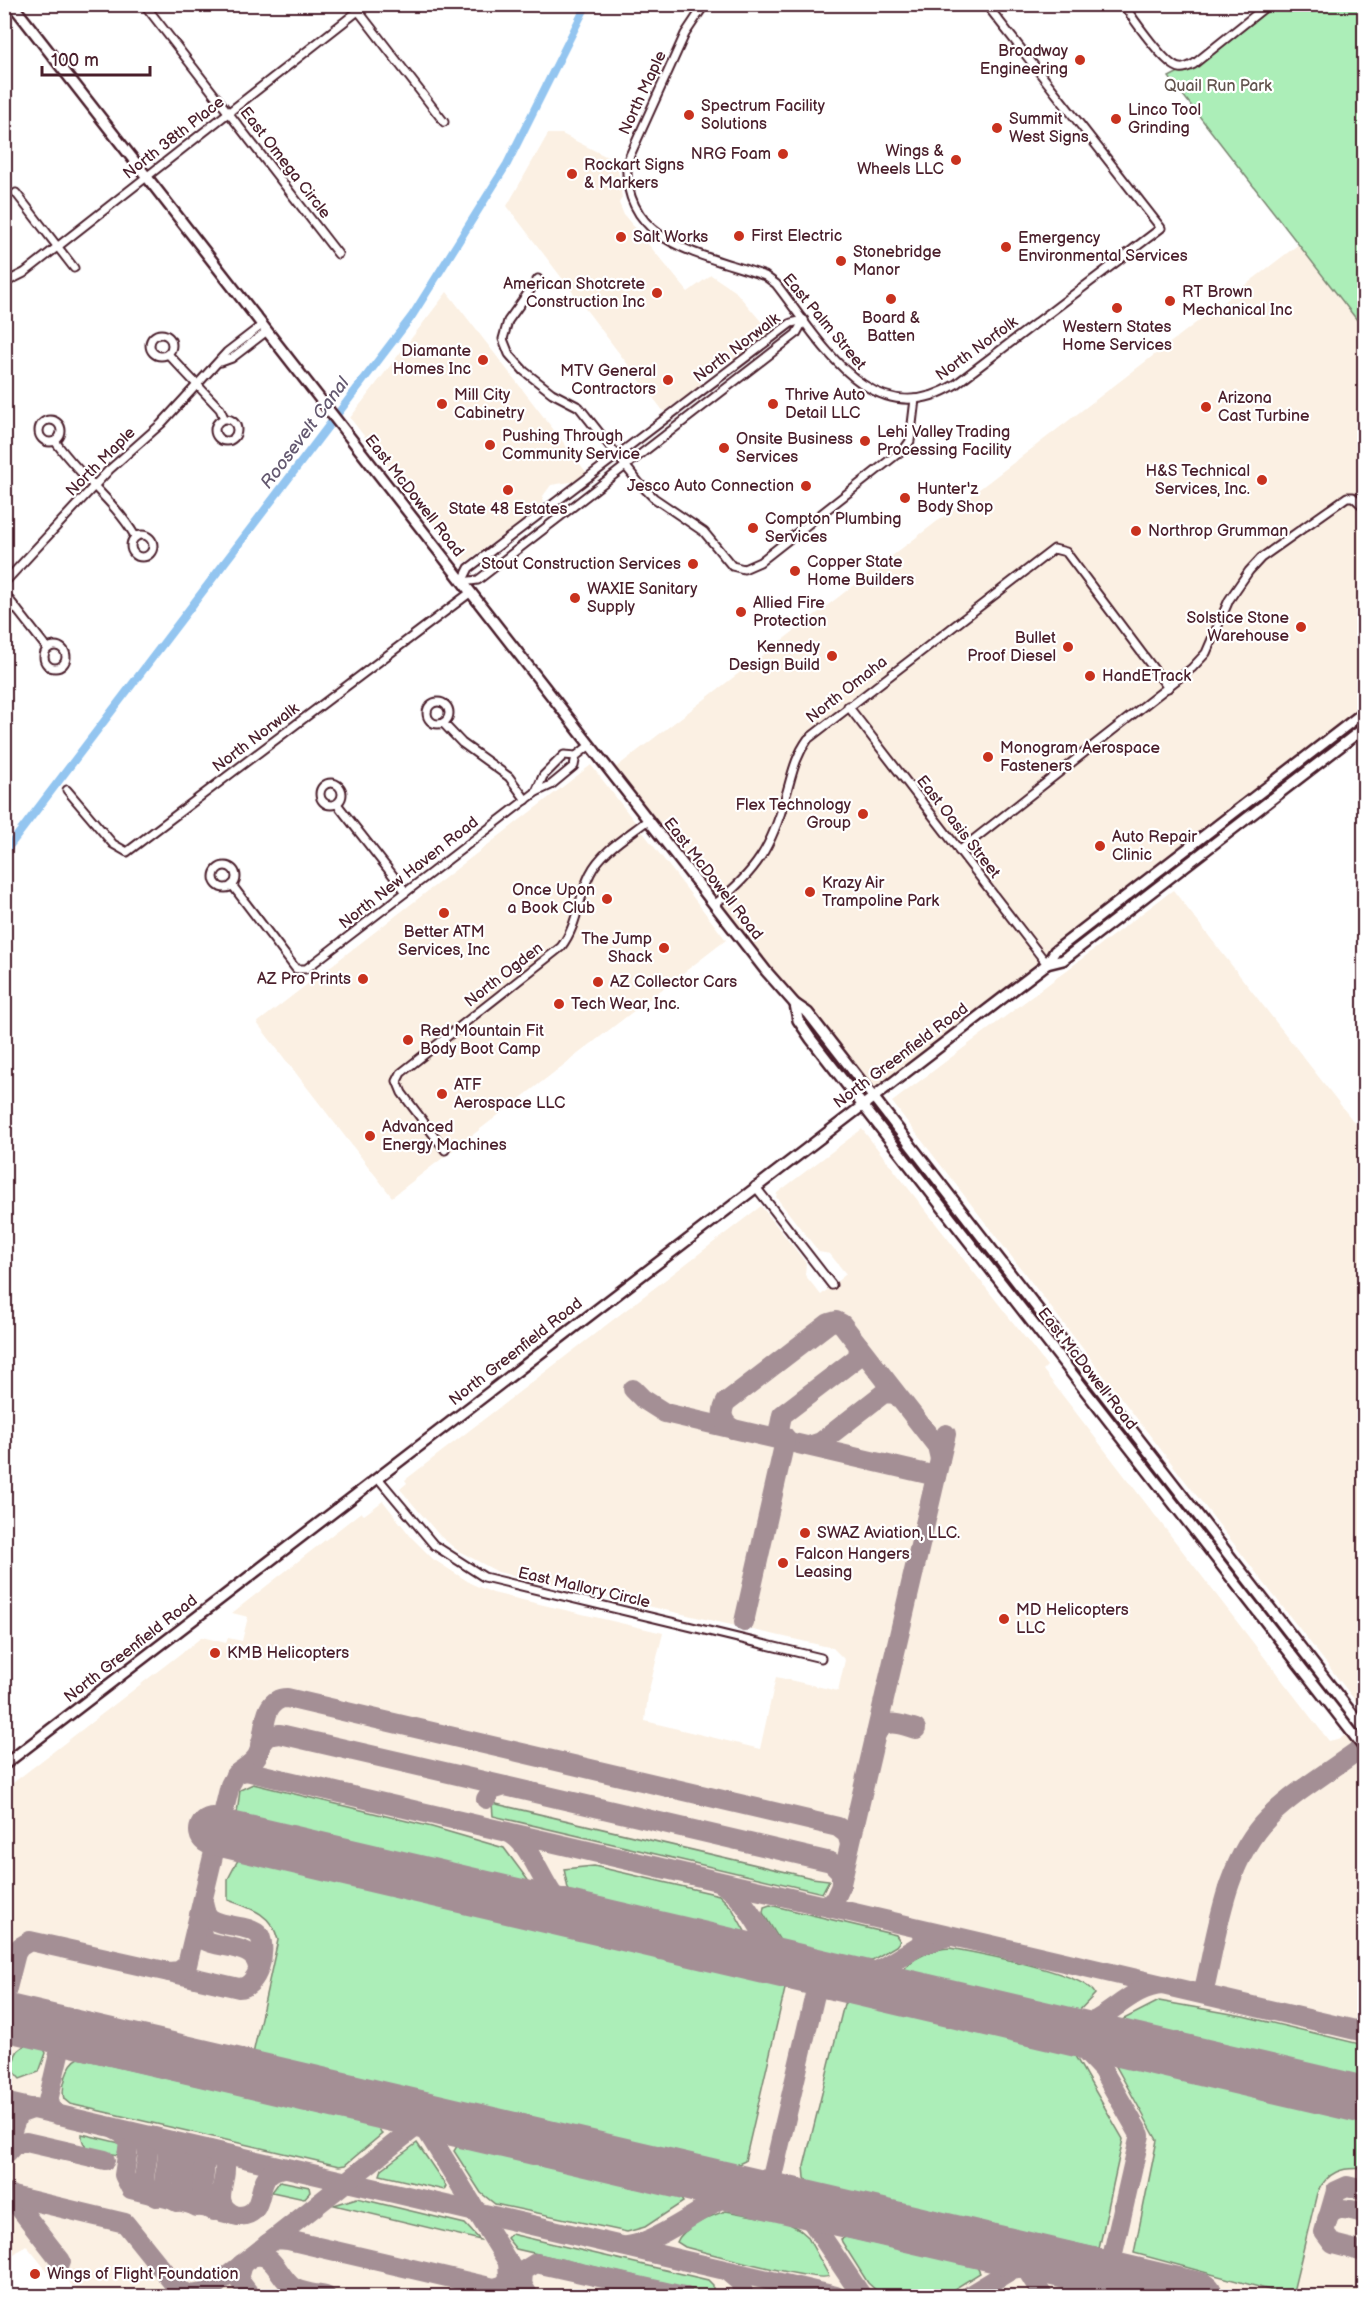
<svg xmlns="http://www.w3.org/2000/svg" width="1369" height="2301" font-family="'Balsamiq Sans',sans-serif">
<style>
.built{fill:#fbf0e3}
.green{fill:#aceeb8;stroke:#7b8672;stroke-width:1.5}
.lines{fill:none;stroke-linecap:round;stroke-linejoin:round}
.canal{stroke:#93c5f0;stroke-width:8}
.taxiway{stroke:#a48f95;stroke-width:20}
.runway{stroke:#a48f95;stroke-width:48}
.minor-casing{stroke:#4a1f2b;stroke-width:11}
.secondary-casing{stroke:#4a1f2b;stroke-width:14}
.minor{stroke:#fff;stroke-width:7}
.secondary{stroke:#fff;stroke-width:9}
.poi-dot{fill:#c8321e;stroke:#fff;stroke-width:2}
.labels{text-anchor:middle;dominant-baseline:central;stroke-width:4.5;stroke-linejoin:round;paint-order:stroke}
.poi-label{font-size:16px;fill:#4a1f2b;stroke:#fff;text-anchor:start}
.park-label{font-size:16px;fill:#62534e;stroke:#fff}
.street-label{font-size:16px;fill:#4a1f2b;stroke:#fff}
.water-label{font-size:18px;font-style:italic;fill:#645970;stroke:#fff}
</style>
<rect width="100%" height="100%" fill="#fff"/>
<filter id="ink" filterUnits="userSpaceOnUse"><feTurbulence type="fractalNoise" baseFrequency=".0167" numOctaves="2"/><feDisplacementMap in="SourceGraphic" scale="12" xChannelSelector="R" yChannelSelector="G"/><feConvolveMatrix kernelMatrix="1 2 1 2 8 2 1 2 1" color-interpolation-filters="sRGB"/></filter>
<g filter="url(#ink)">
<!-- built -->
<g class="built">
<path d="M 548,134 L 562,134 L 617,162 L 622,198 L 619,203 L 624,215 L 688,292 L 711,275 L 735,291 L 771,333 L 734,361 L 716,360 L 704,369 L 700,386 L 664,412 L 507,206 Z"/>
<path d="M 1299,244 L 1364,329 L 1364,712 L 1055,951 L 1047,964 L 872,1097 L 808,1013 L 795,1004 L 610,772 Z"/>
<path d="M 447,292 L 587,473 L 577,481 L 551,485 L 543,496 L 542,507 L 466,562 L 461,560 L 350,418 Z"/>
<path d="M 591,765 L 726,940 L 392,1197 L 257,1023 Z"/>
<path d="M 1173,890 L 1364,1135 L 1364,1712 L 892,1102 Z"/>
<path d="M 862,1129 L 1047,1366 L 1043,1370 L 1329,1741 L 1341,1738 L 1364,1721 L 1364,2296 L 80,2296 L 59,2270 L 51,2276 L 26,2245 L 5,2261 L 5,1789 L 202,1637 L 226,1643 L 228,1638 L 242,1641 L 248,1617 L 232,1613 L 361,1512 L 364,1515 L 383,1501 L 412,1538 L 433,1559 L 472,1584 L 493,1593 L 663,1633 L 648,1694 L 645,1721 L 760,1749 L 776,1677 L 838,1691 L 845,1660 L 833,1648 L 498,1572 L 457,1550 L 440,1536 L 400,1489 L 407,1483 L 405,1480 L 761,1206 L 806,1263 L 805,1275 L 821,1295 L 846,1274 L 830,1254 L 819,1252 L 776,1197 L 777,1193 Z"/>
</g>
<!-- green -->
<g class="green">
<path d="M 1269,5 L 1364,5 L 1364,329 L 1169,77 L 1194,64 Z"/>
<path d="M 253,1784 L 432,1827 L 504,1848 L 533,1887 L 243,1820 L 237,1814 L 240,1790 Z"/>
<path d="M 492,1803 L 812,1878 L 829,1880 L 822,1893 L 493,1816 Z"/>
<path d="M 238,1860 L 260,1860 L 777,1981 L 785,1989 L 745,2161 L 732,2167 L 253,2054 L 278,1940 C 272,1914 251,1908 228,1900 L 228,1879 Z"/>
<path d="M 594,1866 L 719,1895 L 732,1908 L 747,1935 L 575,1897 L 568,1889 L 564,1869 Z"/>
<path d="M 770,1905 L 896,1935 L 900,1941 L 896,1946 L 864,1965 L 786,1947 L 782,1944 L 763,1913 L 764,1907 Z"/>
<path d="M 950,1948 C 977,1953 1085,1973 1095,1994 L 1075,2015 L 903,1972 C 908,1959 936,1948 950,1948 Z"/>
<path d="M 849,2000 L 860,2000 L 1071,2049 L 1123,2139 L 1099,2249 L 811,2186 L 805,2178 L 804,2166 L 844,2004 Z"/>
<path d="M 1159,2001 L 1243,2016 L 1364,2045 L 1364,2082 L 1116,2023 Z"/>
<path d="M 27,2045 L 44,2049 L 46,2053 L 39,2072 L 20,2079 C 10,2070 12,2049 27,2045 Z"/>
<path d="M 79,2058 L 378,2127 L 382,2134 L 345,2165 L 339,2166 L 70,2104 L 64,2099 C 61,2088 67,2063 79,2058 Z"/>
<path d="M 1112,2059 L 1364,2117 L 1364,2169 C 1342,2167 1328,2171 1317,2193 L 1292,2296 L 1134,2253 L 1157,2140 Z"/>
<path d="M 82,2134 L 120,2143 L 118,2155 C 104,2152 80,2153 82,2134 Z"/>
<path d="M 417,2143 L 446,2186 L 444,2190 L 380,2175 L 382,2169 Z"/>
<path d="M 457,2146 L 680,2197 L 683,2202 L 645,2227 L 627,2232 L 495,2204 L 481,2193 L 454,2151 Z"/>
<path d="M 280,2181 L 309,2187 L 310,2192 L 304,2199 L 272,2192 Z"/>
<path d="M 357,2198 L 465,2224 L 480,2240 L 334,2205 Z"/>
<path d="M 726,2211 L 786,2222 L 799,2229 L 807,2236 L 829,2276 C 820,2283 704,2252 685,2247 L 677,2242 C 682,2228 712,2215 726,2211 Z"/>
<path d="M 511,2234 L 708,2280 L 713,2285 L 713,2294 L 516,2249 L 507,2238 Z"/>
<path d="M 846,2237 L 977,2267 L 980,2273 L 943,2296 L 895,2296 L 877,2291 L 868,2283 L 842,2242 L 841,2239 Z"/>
</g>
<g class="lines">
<!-- canal -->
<path class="canal" d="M 4,853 L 412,316 L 507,164 L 587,4"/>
<!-- taxiway -->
<g class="taxiway">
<path d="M 633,1389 L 643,1399 L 665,1413 L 936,1476"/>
<path d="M 733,1429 C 722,1422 720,1413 726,1402 L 829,1323 L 836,1321 L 842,1324 L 937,1446 L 940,1459"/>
<path d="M 789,1442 L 779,1430 L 782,1415 L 858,1357 L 859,1346"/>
<path d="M 809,1446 L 821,1442 L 884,1393 L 896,1394"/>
<path d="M 744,1622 L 785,1441"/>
<path d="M 876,1734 C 885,1717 901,1725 916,1729"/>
<path d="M 260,1745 L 267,1736 L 280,1734 L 505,1786"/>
<path d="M 235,1775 C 242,1769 252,1764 257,1756 C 267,1739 259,1698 287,1698 L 838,1827 L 847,1834 L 850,1844"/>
<path d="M 486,1799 L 492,1790 L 505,1786 L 831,1862 L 841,1872 L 841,1886"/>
<path d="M 507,1832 C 537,1844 543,1903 577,1916"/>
<path d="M 722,1884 C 752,1901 762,1942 787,1965"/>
<path d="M 824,1905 L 834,1901 L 840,1888 L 946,1434"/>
<path d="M 199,1926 L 204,1940 C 220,1949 256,1944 258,1968"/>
<path d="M 798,1968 L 812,1978 L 816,1990"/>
<path d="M 169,1972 L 239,1988 C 258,1988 267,1951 260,1936 C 246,1920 205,1932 204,1905"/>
<path d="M 859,1982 L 920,1945 L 946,1937"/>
<path d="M 1203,1994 C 1217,1936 1224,1862 1268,1818 C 1297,1790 1333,1769 1364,1746"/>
<path d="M 4,2000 L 16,1953 L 20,1947 L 30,1941 L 169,1972 L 179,1971 L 187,1965 L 230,1785 L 236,1774 L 246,1771 L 1364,2032"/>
<path d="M 1064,2029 L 1102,2069 L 1140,2135 L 1108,2275"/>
<path d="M 1064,2029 C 1102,2031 1126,1986 1163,1985"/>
<path d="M 4,2102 L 836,2296"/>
<path d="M 400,2111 L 418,2120 L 425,2128 L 529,2296"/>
<path d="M 58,2115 L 50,2108 L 48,2101 L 64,2032"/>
<path d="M 114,2128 L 123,2133 L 129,2143 L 124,2175 L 131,2189 L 238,2216 C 273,2216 248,2171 285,2168"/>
<path d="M 131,2132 L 140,2136 L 147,2145 C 152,2164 132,2186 157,2197"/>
<path d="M 153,2137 L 161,2141 L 167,2150 C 171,2170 152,2191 177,2202"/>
<path d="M 4,2139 L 11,2133 L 18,2114 L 35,2108"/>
<path d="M 172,2141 C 205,2156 164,2193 197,2207"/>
<path d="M 190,2146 C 224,2159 184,2195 214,2211"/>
<path d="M 209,2150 L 217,2154 L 225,2164 C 227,2184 210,2203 234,2215"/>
<path d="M 7,2153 L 14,2145 L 26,2142 L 105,2160"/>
<path d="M 773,2173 L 778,2192 L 800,2204 L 862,2296"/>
<path d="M 1364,2190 L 1347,2186 L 1336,2191 L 1324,2232 L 1333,2244 L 1364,2252"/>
<path d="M 8,2193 L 61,2261"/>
<path d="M 4,2194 L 125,2223 L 178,2289 L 191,2295 L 207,2292"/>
<path d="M 1327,2219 C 1335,2203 1350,2210 1364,2213"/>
<path d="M 267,2244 L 277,2239 L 288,2240 L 494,2288 L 504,2285 L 509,2278 L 508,2262"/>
<path d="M 627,2246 C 653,2244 704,2208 730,2193 C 748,2183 760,2198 773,2173 L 816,1990 L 831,1979 L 844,1979"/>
<path d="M 1017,2254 L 1043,2296"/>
<path d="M 250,2258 C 273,2247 278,2278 294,2288 C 303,2293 316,2294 326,2296"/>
<path d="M 242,2264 L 238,2279 L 251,2296"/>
<path d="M 727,2271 L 740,2282 L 744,2296"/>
<path d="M 522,2286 L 523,2271 L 536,2263 L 684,2296"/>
<path d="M 202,2296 L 418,2125 L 431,2121 L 443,2121"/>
<path d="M 968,2296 L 1031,2258"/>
</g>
<!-- runway -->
<g class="runway">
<path d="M 213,1831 L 1364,2100"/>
<path d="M 4,2017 L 1199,2296"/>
</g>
<defs>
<g id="minor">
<path d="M 144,4 L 338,254"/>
<path d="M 353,4 L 444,122"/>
<path d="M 705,4 L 685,34 L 627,162 C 622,245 704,254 765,276 L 776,284 C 820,340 871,437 956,384 L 1161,228 L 986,4"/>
<path d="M 1123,4 C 1132,17 1166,67 1180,68 C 1184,69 1190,66 1194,64 L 1269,4"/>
<path d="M 16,193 L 74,268"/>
<path d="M 538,279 L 508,321 L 503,339 L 509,354 L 524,371 L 552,393 L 579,407 L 639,483 L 654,498 L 704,532 L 732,566 L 744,569 L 760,562 L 905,448 L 910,441 L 915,399"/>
<path d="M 4,283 L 24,273 L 358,11"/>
<circle cx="161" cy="345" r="11"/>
<path d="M 168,354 L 220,409 L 224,418"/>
<path d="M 221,362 L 232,358 L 267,331"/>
<circle cx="226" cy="430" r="11"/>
<circle cx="50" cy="431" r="11"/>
<path d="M 55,441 C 79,476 114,500 135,536"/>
<circle cx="142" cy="546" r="11"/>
<path d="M 462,582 L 478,580 L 796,334 L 804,320"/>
<path d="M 462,582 L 469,568 L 791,323 L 804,320"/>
<path d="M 4,583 L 109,470 L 161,424 L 227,352 L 262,325"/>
<path d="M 4,593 L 47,648"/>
<circle cx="55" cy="657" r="11"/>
<circle cx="438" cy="713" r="11"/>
<path d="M 848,706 L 1047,964"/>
<path d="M 443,723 L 462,743 L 509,777 L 526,800"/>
<path d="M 576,756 L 574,766 L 551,785 L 536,792 L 543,776 L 564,755 L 576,756 L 590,745"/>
<circle cx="331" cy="794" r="11"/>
<path d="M 67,790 L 113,844 L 127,852 L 471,592"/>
<path d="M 337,804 L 406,892"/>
<path d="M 959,851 L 1192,668 L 1206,653 L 1229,600 L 1249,571 L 1261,558 L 1347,497 L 1353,497 L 1364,507"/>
<circle cx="225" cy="877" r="11"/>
<path d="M 232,885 L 296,969 L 306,969 L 536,792"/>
<path d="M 714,905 C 756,872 772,847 786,795 C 792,775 795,757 808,739 L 1054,549 L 1066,552 L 1168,688"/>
<path d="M 445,1150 L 402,1093 L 397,1081 L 401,1073 L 561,947 C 578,925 578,898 590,874 C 601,851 629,835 648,820"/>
<path d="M 755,1186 L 832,1285"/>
<path d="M 378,1478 L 434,1545 L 484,1577 L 821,1658"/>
</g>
<g id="secondary">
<path d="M 12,4 L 766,971 L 795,1004 L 808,1013 L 1364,1729"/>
<path d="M 1047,964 L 1063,960 L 1364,728"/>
<path d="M 795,1004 L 798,1020 L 811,1039 L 1364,1748"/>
<path d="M 4,1765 L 1047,964 L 1055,951 L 1364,712"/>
</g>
</defs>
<!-- minor casing -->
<use href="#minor" class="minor-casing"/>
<!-- secondary casing -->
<use href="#secondary" class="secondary-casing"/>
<!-- minor -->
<use href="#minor" class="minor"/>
<!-- secondary -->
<use href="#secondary" class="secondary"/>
</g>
</g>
<!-- markers -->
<g class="poi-dot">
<circle cx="1080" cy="60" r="6"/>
<circle cx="689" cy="115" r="6"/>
<circle cx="1116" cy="119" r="6"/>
<circle cx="997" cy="128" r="6"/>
<circle cx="783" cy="154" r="6"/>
<circle cx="956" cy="160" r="6"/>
<circle cx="572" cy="174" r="6"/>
<circle cx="739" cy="236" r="6"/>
<circle cx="621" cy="237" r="6"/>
<circle cx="1006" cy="247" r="6"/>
<circle cx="841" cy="261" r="6"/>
<circle cx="657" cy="293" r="6"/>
<circle cx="891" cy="299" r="6"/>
<circle cx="1170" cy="301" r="6"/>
<circle cx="1117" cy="308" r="6"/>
<circle cx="483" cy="360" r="6"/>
<circle cx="668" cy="380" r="6"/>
<circle cx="442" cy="404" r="6"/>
<circle cx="773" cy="404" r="6"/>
<circle cx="1206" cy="407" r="6"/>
<circle cx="865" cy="441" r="6"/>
<circle cx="490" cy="445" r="6"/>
<circle cx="724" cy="448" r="6"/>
<circle cx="1262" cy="480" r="6"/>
<circle cx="806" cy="486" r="6"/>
<circle cx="508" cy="490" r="6"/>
<circle cx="905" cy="498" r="6"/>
<circle cx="753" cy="528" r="6"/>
<circle cx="1136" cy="531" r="6"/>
<circle cx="693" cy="564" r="6"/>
<circle cx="795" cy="571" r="6"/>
<circle cx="575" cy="598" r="6"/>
<circle cx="741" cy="612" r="6"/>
<circle cx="1301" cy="627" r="6"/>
<circle cx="1068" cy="647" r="6"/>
<circle cx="832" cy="656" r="6"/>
<circle cx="1090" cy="676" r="6"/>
<circle cx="988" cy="757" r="6"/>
<circle cx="863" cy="814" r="6"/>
<circle cx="1100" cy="846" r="6"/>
<circle cx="810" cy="892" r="6"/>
<circle cx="607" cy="899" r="6"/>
<circle cx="444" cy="913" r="6"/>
<circle cx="664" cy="948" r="6"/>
<circle cx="363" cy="979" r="6"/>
<circle cx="598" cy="982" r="6"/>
<circle cx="559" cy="1004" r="6"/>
<circle cx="408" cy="1040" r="6"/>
<circle cx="442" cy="1094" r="6"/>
<circle cx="370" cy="1136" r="6"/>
<circle cx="805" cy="1533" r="6"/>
<circle cx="783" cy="1563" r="6"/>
<circle cx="1004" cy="1619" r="6"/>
<circle cx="215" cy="1653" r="6"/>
<circle cx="35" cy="2274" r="6"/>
</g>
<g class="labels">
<!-- poi labels -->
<g class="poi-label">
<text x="1068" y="51" text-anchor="end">Broadway<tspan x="1068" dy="18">Engineering</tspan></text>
<text x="701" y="106">Spectrum Facility<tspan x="701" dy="18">Solutions</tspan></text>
<text x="1128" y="110">Linco Tool<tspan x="1128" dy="18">Grinding</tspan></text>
<text x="1009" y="119">Summit<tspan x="1009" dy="18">West Signs</tspan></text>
<text x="944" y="151" text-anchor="end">Wings &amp;<tspan x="944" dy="18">Wheels LLC</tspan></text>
<text x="771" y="154" text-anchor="end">NRG Foam</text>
<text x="584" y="165">Rockart Signs<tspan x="584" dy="18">&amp; Markers</tspan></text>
<text x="751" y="236">First Electric</text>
<text x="633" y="237">Salt Works</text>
<text x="1018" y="238">Emergency<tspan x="1018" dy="18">Environmental Services</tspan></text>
<text x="853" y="252">Stonebridge<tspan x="853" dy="18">Manor</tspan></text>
<text x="645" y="284" text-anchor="end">American Shotcrete<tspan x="645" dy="18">Construction Inc</tspan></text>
<text x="1182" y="292">RT Brown<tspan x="1182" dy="18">Mechanical Inc</tspan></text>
<text x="891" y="318" text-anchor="middle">Board &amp;<tspan x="891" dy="18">Batten</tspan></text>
<text x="1117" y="327" text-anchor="middle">Western States<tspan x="1117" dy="18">Home Services</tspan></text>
<text x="471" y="351" text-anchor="end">Diamante<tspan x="471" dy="18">Homes Inc</tspan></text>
<text x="656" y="371" text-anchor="end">MTV General<tspan x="656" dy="18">Contractors</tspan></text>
<text x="454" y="395">Mill City<tspan x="454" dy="18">Cabinetry</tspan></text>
<text x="785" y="395">Thrive Auto<tspan x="785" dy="18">Detail LLC</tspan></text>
<text x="1218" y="398">Arizona<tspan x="1218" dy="18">Cast Turbine</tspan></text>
<text x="877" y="432">Lehi Valley Trading<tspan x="877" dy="18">Processing Facility</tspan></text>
<text x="502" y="436">Pushing Through<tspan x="502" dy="18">Community Service</tspan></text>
<text x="736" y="439">Onsite Business<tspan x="736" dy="18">Services</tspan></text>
<text x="1250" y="471" text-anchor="end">H&amp;S Technical<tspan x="1250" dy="18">Services, Inc.</tspan></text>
<text x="794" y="486" text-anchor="end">Jesco Auto Connection</text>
<text x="917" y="489">Hunter'z<tspan x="917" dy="18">Body Shop</tspan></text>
<text x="508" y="509" text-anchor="middle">State 48 Estates</text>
<text x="765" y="519">Compton Plumbing<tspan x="765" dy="18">Services</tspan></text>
<text x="1148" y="531">Northrop Grumman</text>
<text x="807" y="562">Copper State<tspan x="807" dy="18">Home Builders</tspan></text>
<text x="681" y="564" text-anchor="end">Stout Construction Services</text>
<text x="587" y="589">WAXIE Sanitary<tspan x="587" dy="18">Supply</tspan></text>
<text x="753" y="603">Allied Fire<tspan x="753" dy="18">Protection</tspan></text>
<text x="1289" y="618" text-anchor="end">Solstice Stone<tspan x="1289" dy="18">Warehouse</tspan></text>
<text x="1056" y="638" text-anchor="end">Bullet<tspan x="1056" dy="18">Proof Diesel</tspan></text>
<text x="820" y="647" text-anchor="end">Kennedy<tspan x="820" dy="18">Design Build</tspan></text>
<text x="1102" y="676">HandETrack</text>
<text x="1000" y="748">Monogram Aerospace<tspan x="1000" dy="18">Fasteners</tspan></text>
<text x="851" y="805" text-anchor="end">Flex Technology<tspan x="851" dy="18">Group</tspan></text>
<text x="1112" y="837">Auto Repair<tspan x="1112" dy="18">Clinic</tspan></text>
<text x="822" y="883">Krazy Air<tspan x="822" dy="18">Trampoline Park</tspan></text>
<text x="595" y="890" text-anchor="end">Once Upon<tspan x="595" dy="18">a Book Club</tspan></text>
<text x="444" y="932" text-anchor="middle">Better ATM<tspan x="444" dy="18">Services, Inc</tspan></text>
<text x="652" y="939" text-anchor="end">The Jump<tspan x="652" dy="18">Shack</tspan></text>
<text x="351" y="979" text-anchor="end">AZ Pro Prints</text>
<text x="610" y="982">AZ Collector Cars</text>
<text x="571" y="1004">Tech Wear, Inc.</text>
<text x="420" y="1031">Red Mountain Fit<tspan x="420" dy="18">Body Boot Camp</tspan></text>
<text x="454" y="1085">ATF<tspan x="454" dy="18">Aerospace LLC</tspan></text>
<text x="382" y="1127">Advanced<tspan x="382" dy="18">Energy Machines</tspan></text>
<text x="817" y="1533">SWAZ Aviation, LLC.</text>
<text x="795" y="1554">Falcon Hangers<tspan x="795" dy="18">Leasing</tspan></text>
<text x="1016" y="1610">MD Helicopters<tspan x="1016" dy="18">LLC</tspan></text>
<text x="227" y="1653">KMB Helicopters</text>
<text x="47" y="2274">Wings of Flight Foundation</text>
</g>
<!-- park labels -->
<g class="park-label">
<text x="1218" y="86">Quail Run Park</text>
</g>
<!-- street labels -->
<g class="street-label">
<text transform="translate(643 93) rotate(-65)">North Maple</text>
<text transform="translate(174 138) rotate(-38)">North 38th Place</text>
<text transform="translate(285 163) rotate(52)">East Omega Circle</text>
<text transform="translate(824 322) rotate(50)">East Palm Street</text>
<text transform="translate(737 348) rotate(-37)">North Norwalk</text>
<text transform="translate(977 349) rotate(-36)">North Norfolk</text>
<text transform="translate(101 462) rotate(-45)">North Maple</text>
<text transform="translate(414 496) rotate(52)">East McDowell Road</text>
<text transform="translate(847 690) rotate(-38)">North Omaha</text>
<text transform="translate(256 738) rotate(-37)">North Norwalk</text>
<text transform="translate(958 827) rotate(52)">East Oasis Street</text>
<text transform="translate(409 873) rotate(-38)">North New Haven Road</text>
<text transform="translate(713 879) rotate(52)">East McDowell Road</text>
<text transform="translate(504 975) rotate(-38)">North Ogden</text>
<text transform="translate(901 1056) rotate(-37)">North Greenfield Road</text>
<text transform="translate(516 1352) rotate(-38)">North Greenfield Road</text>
<text transform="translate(1087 1369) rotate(52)">East McDowell Road</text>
<text transform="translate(584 1588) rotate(13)">East Mallory Circle</text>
<text transform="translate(131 1649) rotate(-38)">North Greenfield Road</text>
</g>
<!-- water labels -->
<g class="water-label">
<text transform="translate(305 433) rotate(-53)">Roosevelt Canal</text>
</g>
</g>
<!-- margin -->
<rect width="1369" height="2301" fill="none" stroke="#fff" stroke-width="24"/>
<rect x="12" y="12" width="1345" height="2277" fill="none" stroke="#4a1f2b" stroke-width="2" filter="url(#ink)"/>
<!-- scale -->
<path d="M42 66v9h108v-9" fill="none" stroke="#4a1f2b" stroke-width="3"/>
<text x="51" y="66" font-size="18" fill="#4a1f2b" stroke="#ffffff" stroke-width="4.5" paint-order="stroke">100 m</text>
</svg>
